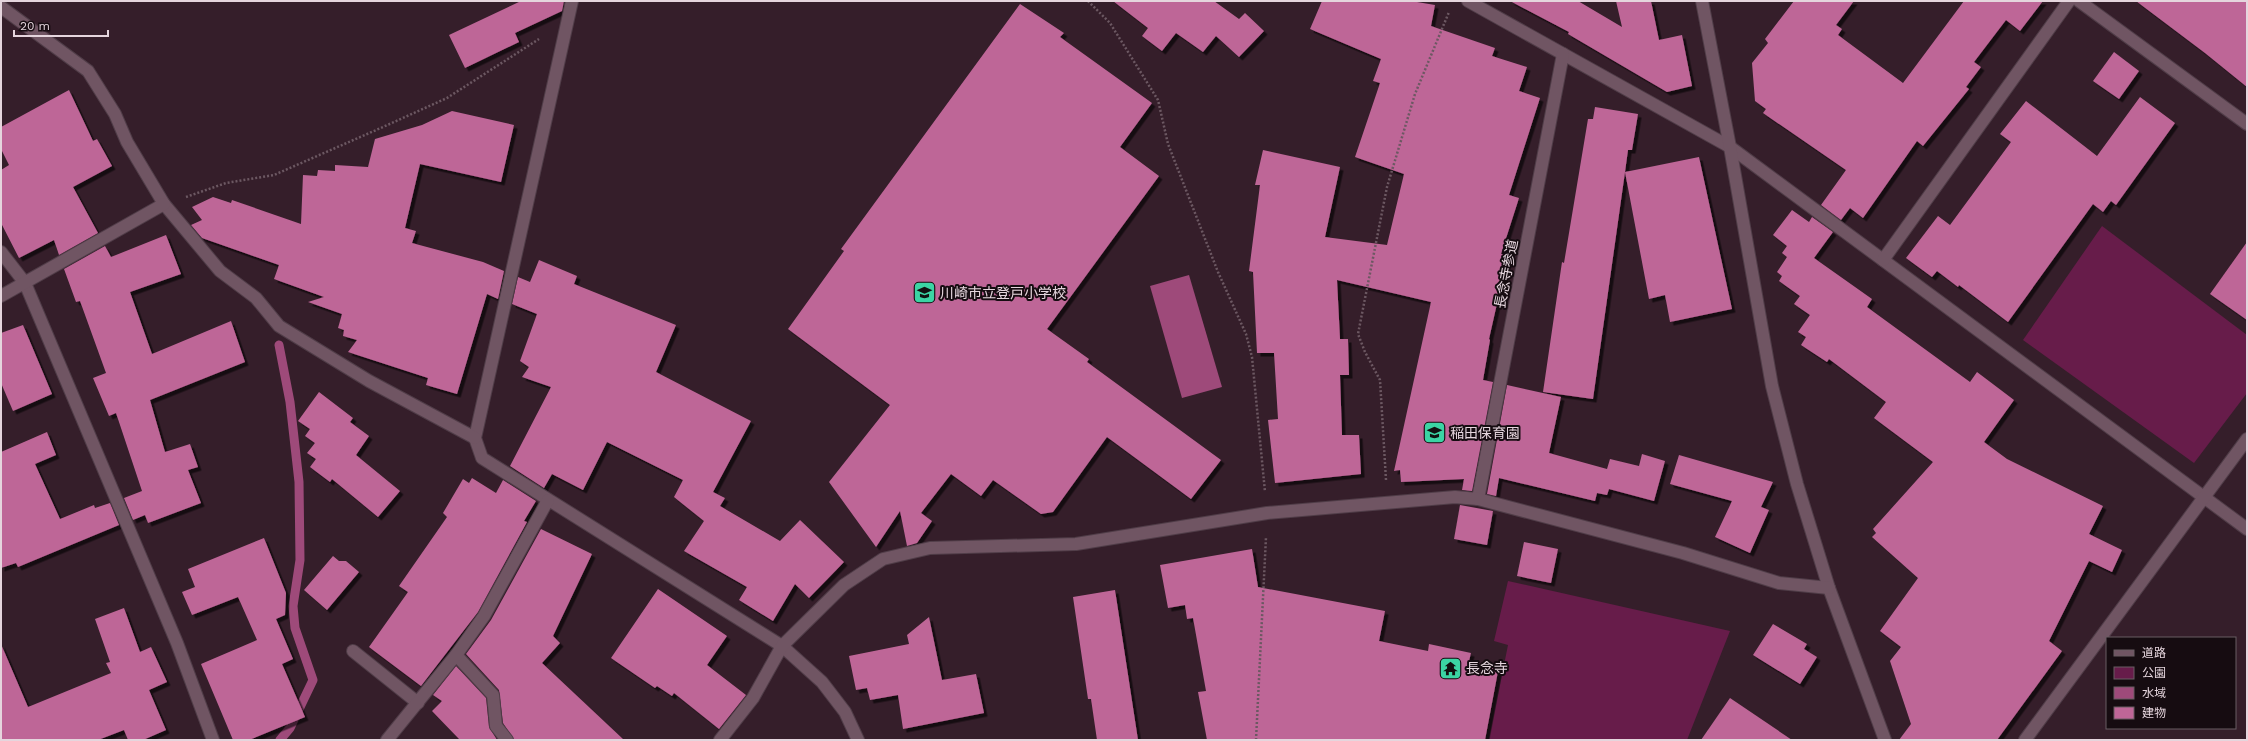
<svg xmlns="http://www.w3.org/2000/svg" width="2248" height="741" font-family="'Work Sans','Noto Sans JP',sans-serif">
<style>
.green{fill:#671c4a}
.water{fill:#9e4a7a}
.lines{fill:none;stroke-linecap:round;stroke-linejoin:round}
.stream{stroke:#9e4a7a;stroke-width:9}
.building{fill:#be6697;filter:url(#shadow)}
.minor-casing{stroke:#503d48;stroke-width:14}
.path{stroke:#6c5862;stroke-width:2.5;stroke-dasharray:2 2;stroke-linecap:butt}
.minor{stroke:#705563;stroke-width:12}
.labels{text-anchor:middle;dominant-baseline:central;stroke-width:4;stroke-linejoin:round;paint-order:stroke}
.street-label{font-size:14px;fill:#e5d5dd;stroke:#160c11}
.poi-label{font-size:14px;fill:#e5d5dd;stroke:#160c11;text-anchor:start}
</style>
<defs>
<filter id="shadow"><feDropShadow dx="3.5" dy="3.5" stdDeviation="0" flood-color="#0009"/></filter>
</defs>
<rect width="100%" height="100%" fill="#351e2a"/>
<!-- green -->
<g class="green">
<path d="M 2102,226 L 2247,335 L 2247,393 L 2194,463 L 2023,340 Z"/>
<path d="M 1508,581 L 1730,631 L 1687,740 L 1489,740 L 1508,645 L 1494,641 Z"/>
</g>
<!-- water -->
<path class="water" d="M 1189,275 L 1222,387 L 1182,398 L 1150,286 Z"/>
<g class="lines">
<!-- stream -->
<path class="stream" d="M 279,345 L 290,402 L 299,482 L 300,560 L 293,606 L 295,628 L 313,680 L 290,728 L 280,740"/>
</g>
<!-- building -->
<g class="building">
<path d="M 521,1 L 564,1 L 562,11 L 515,33 L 519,42 L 465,68 L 449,35 Z"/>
<path d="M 1113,1 L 1214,1 L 1239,19 L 1245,13 L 1264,31 L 1239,57 L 1216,36 L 1203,52 L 1176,33 L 1162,51 L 1142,36 L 1148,28 Z"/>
<path d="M 1322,1 L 1411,1 L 1435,5 L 1431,26 L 1495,48 L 1492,56 L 1527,67 L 1519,91 L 1540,98 L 1509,195 L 1519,198 L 1501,254 L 1508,255 L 1489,339 L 1490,340 L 1483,380 L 1493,382 L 1472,491 L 1462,490 L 1464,479 L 1401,482 L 1400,470 L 1394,471 L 1431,302 L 1337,280 L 1340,339 L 1348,339 L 1349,375 L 1340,375 L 1342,435 L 1359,435 L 1361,474 L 1275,483 L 1268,420 L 1278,419 L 1274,353 L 1257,353 L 1253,272 L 1249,271 L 1260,185 L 1255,185 L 1263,150 L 1340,167 L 1325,237 L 1387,245 L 1404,174 L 1355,157 L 1380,83 L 1373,81 L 1381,59 L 1310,29 Z"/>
<path d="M 1510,1 L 1578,1 L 1622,27 L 1616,1 L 1651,1 L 1659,40 L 1682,35 L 1692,86 L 1667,92 L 1568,34 L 1569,32 Z"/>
<path d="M 1794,1 L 1854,1 L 1836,25 L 1842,29 L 1838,35 L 1903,83 L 1964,1 L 2043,1 L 2020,31 L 2006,20 L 1974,62 L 1981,67 L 1966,87 L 1969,89 L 1923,146 L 1917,141 L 1863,218 L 1850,208 L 1841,220 L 1821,205 L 1846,170 L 1763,113 L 1766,109 L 1755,101 L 1752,63 L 1768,43 L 1765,39 Z"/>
<path d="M 2136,1 L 2247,1 L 2247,87 L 2205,53 Z"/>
<path d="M 1020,4 L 1064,33 L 1060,37 L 1152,103 L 1120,147 L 1159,176 L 1047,329 L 1089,359 L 1087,362 L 1221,460 L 1191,499 L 1107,437 L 1053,512 L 1041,514 L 993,480 L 981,496 L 951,474 L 921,513 L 932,521 L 917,543 L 907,546 L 900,511 L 876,547 L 829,482 L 890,405 L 788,329 L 844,251 L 841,249 Z"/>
<path d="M 2114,52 L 2139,71 L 2119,99 L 2093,81 Z"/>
<path d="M 69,90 L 93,141 L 97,139 L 112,166 L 73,187 L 98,233 L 59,255 L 54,240 L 19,258 L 1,223 L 1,170 L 9,165 L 1,149 L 1,127 Z"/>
<path d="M 2140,97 L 2175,123 L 2116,205 L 2111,201 L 2103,212 L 2093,204 L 2008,322 L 1959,285 L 1958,287 L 1937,271 L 1932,277 L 1906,258 L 1938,216 L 1950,225 L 2011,142 L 2000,134 L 2026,101 L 2097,156 Z"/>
<path d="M 1595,107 L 1638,114 L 1632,150 L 1628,150 L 1625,172 L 1699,157 L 1732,309 L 1670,322 L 1665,295 L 1649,299 L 1625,172 L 1593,399 L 1543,392 L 1562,262 L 1564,263 L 1588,119 L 1593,119 Z"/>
<path d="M 452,111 L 514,125 L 501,182 L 420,164 L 405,228 L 416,231 L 412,243 L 483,262 L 504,271 L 498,299 L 487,294 L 457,394 L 426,385 L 428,378 L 348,352 L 357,340 L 343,336 L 344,330 L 338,328 L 342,314 L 308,302 L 324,297 L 274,279 L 279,265 L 202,238 L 191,225 L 202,220 L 192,207 L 213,197 L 231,203 L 232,200 L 301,224 L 303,175 L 317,176 L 318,170 L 335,171 L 335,165 L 368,167 L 375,139 L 422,125 Z"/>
<path d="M 1792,210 L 1809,222 L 1812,217 L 1833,232 L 1814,258 L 1872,299 L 1867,307 L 1970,382 L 1977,372 L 2014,400 L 1984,442 L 2007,459 L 2103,506 L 2089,534 L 2122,550 L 2112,572 L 2089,561 L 2049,641 L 2062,651 L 1997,740 L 1899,740 L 1911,724 L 1890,661 L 1901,647 L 1880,631 L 1918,578 L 1872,537 L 1876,533 L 1873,529 L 1933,462 L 1874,418 L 1886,402 L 1829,359 L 1827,362 L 1801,345 L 1806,337 L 1798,332 L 1810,315 L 1794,304 L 1800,296 L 1779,281 L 1782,276 L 1777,272 L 1787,257 L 1782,253 L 1787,246 L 1773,235 Z"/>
<path d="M 166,235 L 181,274 L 130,292 L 152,354 L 231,321 L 245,362 L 150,400 L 165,452 L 190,444 L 198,467 L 188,470 L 201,503 L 148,523 L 145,515 L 133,520 L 124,498 L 142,491 L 116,413 L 109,416 L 93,378 L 106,373 L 80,301 L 76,302 L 64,269 L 105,246 L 111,257 Z"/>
<path d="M 2247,242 L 2247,320 L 2210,294 Z"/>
<path d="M 539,260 L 577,276 L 574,284 L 676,325 L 656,372 L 751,421 L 713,492 L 725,498 L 720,506 L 780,541 L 800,520 L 844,562 L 809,598 L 795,584 L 773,621 L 739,600 L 747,587 L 684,551 L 704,521 L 674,497 L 683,480 L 607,442 L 583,490 L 552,474 L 544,488 L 510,466 L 551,387 L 522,377 L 529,367 L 520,361 L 537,314 L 512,304 L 518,277 L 530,282 Z"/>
<path d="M 23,325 L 52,394 L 13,411 L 1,383 L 1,333 Z"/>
<path d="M 1507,385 L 1561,397 L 1549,453 L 1607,469 L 1610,459 L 1639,466 L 1642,454 L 1665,461 L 1654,501 L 1609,489 L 1607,495 L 1597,493 L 1595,501 L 1499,478 L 1496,496 L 1487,494 Z"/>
<path d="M 319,392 L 353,418 L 350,422 L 369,436 L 356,455 L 400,491 L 378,517 L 332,479 L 330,482 L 310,467 L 316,459 L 307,453 L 315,443 L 305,436 L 310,429 L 298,421 Z"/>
<path d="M 47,432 L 56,455 L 35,464 L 60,519 L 94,505 L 95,508 L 110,503 L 119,525 L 18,567 L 16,563 L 1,568 L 1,452 Z"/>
<path d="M 1679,455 L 1773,482 L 1761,507 L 1769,510 L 1750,553 L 1715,537 L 1732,501 L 1670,484 Z"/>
<path d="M 472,478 L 496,493 L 503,480 L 536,501 L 524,521 L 527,522 L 478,612 L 421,686 L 369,647 L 408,592 L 399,586 L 447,517 L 443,513 L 463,479 L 469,483 Z"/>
<path d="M 1460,505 L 1493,511 L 1487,545 L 1454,539 Z"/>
<path d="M 541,529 L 592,554 L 553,636 L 560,643 L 542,663 L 624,740 L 514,740 L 503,723 L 499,690 L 466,654 L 491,620 Z"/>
<path d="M 264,538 L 286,593 L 285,615 L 276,619 L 293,659 L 282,664 L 305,717 L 249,740 L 233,740 L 201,664 L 257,640 L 238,597 L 192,615 L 182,592 L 195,587 L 188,569 Z"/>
<path d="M 1524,542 L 1558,549 L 1551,583 L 1517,576 Z"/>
<path d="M 1252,549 L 1258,587 L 1385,611 L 1379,641 L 1428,651 L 1429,644 L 1471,653 L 1469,661 L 1499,666 L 1485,740 L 1207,740 L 1198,692 L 1206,691 L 1193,618 L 1187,619 L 1185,605 L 1168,608 L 1160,565 Z"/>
<path d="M 333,556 L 339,561 L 346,561 L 359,572 L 327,610 L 304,590 Z"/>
<path d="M 658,589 L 727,636 L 707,665 L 746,695 L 719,729 L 674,693 L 672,696 L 657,686 L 655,688 L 611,658 Z"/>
<path d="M 1115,590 L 1138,740 L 1097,740 L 1091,699 L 1088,699 L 1073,597 Z"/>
<path d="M 124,608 L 140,652 L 151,647 L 167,682 L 149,690 L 166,730 L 143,740 L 128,740 L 124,730 L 98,740 L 1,740 L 1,644 L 28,707 L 111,673 L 106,663 L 110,662 L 95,619 Z"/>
<path d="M 929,617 L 942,680 L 976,674 L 984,713 L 903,729 L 898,695 L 870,700 L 867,688 L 856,690 L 849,656 L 909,644 L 907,635 Z"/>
<path d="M 1773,624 L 1807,644 L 1804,649 L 1817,657 L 1800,684 L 1753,655 Z"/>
<path d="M 456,666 L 486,698 L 489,727 L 497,740 L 460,740 L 432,711 L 442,701 L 433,695 Z"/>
<path d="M 1730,698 L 1792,740 L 1701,740 Z"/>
</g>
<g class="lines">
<defs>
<g id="minor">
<path d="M 572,1 L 475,438 L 482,458 L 782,646 L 822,682 L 845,712 L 858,740"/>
<path d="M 1468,1 L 1730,147 L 2247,529"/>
<path d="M 1702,1 L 1730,147 L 1772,386 L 1797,484 L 1829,588 L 1885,740"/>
<path d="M 2079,1 L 2247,124"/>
<path d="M 1,7 L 88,71 L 115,114 L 127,142 L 164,204 L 220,271 L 256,298 L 279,326 L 369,381 L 475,438"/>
<path d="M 1,252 L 25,283 L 177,643 L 213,740"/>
<path d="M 1883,260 L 2069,1"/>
<path d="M 1,296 L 164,204"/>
<path d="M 1478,499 L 1563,54"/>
<path d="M 353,651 L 418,703"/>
<path d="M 456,655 L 493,695 L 496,726 L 507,740"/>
<path d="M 387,740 L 456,655 L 484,616 L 548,500"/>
<path d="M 720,740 L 753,698 L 782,646 L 844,585 L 883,559 L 930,548 L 1076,544 L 1267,513 L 1455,497 L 1478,499 L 1683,553 L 1779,583 L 1829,588"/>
<path d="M 2025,740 L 2247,439"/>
</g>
</defs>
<!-- minor casing -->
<use href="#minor" class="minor-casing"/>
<!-- path -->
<g class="path">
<path d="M 1088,1 L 1110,23 L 1158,100 L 1168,144 L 1218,272 L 1246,334 L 1252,357 L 1265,492"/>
<path d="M 186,197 L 226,183 L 274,175 L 383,127 L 447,98 L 539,39"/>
<path d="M 1386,480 L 1380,380 L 1365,352 L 1358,334 L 1387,187 L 1415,94 L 1449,12"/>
<path d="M 1256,740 L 1266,537"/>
</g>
<!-- minor -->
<use href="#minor" class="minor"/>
</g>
<!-- icons -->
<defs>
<symbol id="school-square" viewBox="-11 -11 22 22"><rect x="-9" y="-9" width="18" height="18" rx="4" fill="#3bd4a4" stroke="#160c11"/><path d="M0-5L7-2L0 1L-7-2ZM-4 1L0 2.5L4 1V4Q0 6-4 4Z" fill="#111"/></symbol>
<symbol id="temple-square" viewBox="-11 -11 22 22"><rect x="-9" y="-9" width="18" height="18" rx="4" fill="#3bd4a4" stroke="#160c11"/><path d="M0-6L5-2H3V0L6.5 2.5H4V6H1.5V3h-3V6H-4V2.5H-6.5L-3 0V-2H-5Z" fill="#111"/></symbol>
</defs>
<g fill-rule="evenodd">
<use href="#school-square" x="912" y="280" width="25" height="25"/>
<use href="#school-square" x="1422" y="420" width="25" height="25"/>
<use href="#temple-square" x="1438" y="656" width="25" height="25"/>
</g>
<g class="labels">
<!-- street labels -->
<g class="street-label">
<text transform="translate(1506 274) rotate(-79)">長念寺参道</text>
</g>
<!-- poi labels -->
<g class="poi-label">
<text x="940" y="293">川崎市立登戸小学校</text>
<text x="1450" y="433">稲田保育園</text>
<text x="1466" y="668">長念寺</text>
</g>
</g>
<!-- border -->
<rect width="2248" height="741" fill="none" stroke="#e5d5dd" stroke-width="4"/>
<!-- legend -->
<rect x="2106" y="637" width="130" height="92" fill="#160c11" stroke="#695c63"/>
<rect x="2114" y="650" width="20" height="6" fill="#705563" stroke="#695c63"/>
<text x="2142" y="657" font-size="12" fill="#e5d5dd">道路</text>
<rect x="2114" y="667" width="20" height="12" fill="#671c4a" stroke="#695c63"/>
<text x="2142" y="677" font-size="12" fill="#e5d5dd">公園</text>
<rect x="2114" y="687" width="20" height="12" fill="#9e4a7a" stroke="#695c63"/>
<text x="2142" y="697" font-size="12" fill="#e5d5dd">水域</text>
<rect x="2114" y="707" width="20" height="12" fill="#be6697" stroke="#695c63"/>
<text x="2142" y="717" font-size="12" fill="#e5d5dd">建物</text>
<!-- scale -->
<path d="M14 30v6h94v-6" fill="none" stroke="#e5d5dd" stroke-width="2"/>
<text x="20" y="30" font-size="12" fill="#e5d5dd" stroke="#160c11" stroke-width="3" paint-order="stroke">20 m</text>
</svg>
